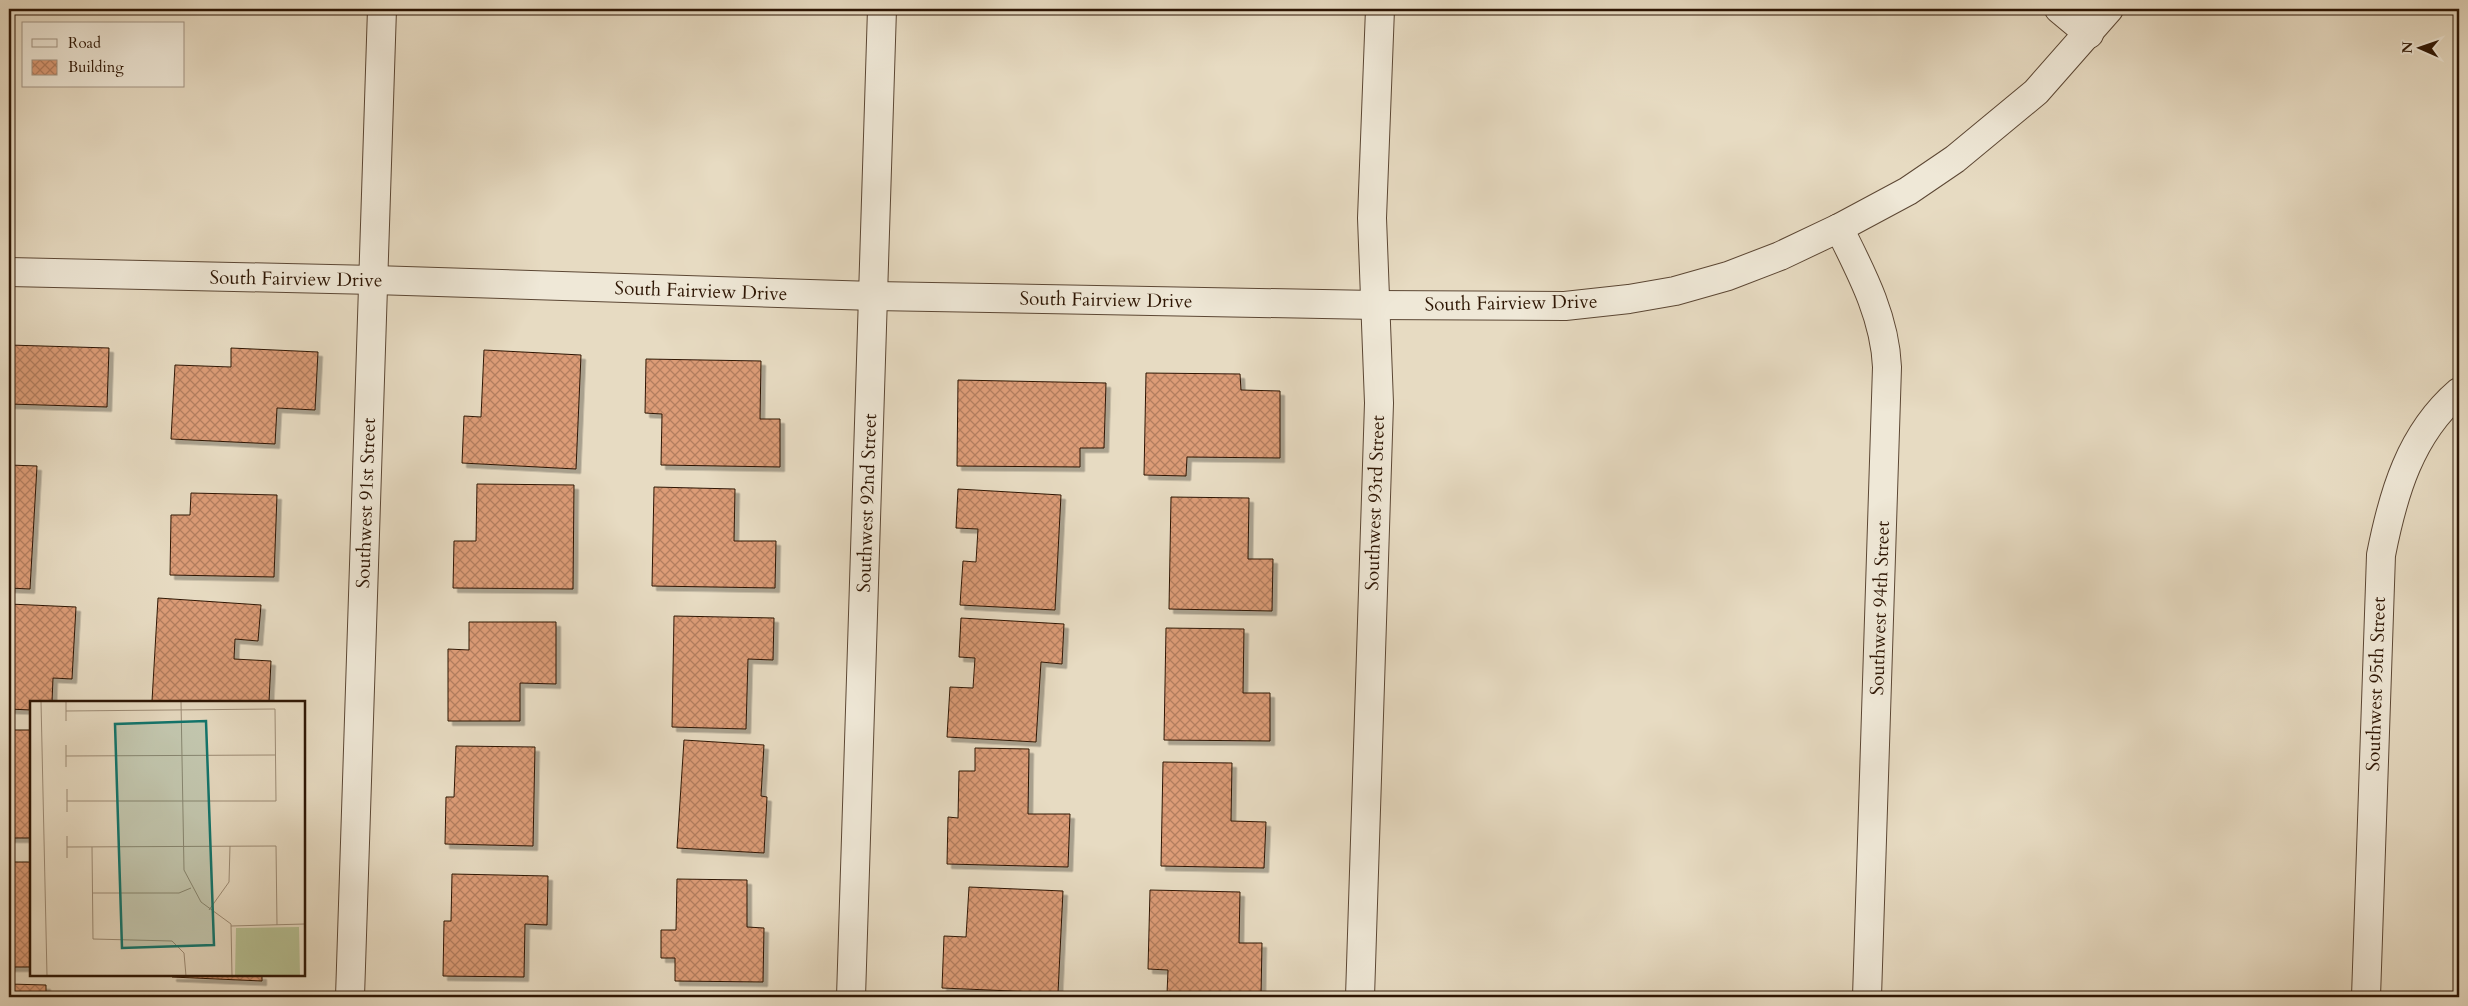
<svg xmlns="http://www.w3.org/2000/svg" width="2468" height="1006" font-family="Cardo,serif">
<style>
.building{fill:url(#building-cross-hatch);stroke:#2e1604;filter:url(#shadow)}
.lines{fill:none;stroke-linecap:round;stroke-linejoin:round}
.minor-casing{stroke:#5c4734;stroke-width:30}
.minor{stroke:#efe8d7;stroke-width:28}
.labels{text-anchor:middle;dominant-baseline:central;stroke-width:4;stroke-linejoin:round;paint-order:stroke}
.street-label{font-size:19px;fill:#2e1604;stroke:#efe8d7}
.inset-road{fill:none;stroke:#9d8c76;stroke-width:1}
.view{fill:#0f766e;fill-opacity:0.15;stroke:#0f766e;stroke-width:2.5}
.inset-edge{fill:none;stroke:#2e1604;stroke-width:2.5}
</style>
<defs>
<pattern id="building-cross-hatch" width="8" height="8" patternUnits="userSpaceOnUse" patternTransform="scale(1.25)"><rect width="8" height="8" fill="#dc9c77"/><path d="M0 0l8 8M0 8l8-8" fill="none" stroke="#b37e5f"/></pattern>
<filter id="shadow"><feDropShadow dx="4.5" dy="4.5" stdDeviation="0" flood-color="#0004"/></filter>
</defs>
<rect width="100%" height="100%" fill="#e7dbc2"/>
<filter id="stains"><feTurbulence type="fractalNoise" baseFrequency=".004" numOctaves="4"/><feColorMatrix values="0 0 0 0 .2 0 0 0 0 .09 0 0 0 0 .02 0 0 0 .5 -.17"/></filter>
<radialGradient id="worn" r=".72"><stop offset=".6" stop-color="#630" stop-opacity="0"/><stop offset="1" stop-color="#630" stop-opacity=".3"/></radialGradient>
<!-- building -->
<g class="building">
<path d="M 9,345 L 109,348 L 107,407 L 9,404 Z"/>
<path d="M 231,348 L 318,352 L 315,410 L 277,408 L 275,444 L 171,439 L 175,365 L 231,367 Z"/>
<path d="M 484,350 L 581,355 L 576,469 L 462,463 L 464,416 L 481,417 Z"/>
<path d="M 646,359 L 761,361 L 760,419 L 780,419 L 780,467 L 661,465 L 662,414 L 645,413 Z"/>
<path d="M 1146,373 L 1240,374 L 1241,390 L 1280,391 L 1280,458 L 1187,457 L 1186,476 L 1144,475 Z"/>
<path d="M 958,380 L 1106,383 L 1104,448 L 1080,448 L 1080,467 L 957,466 Z"/>
<path d="M 9,465 L 37,466 L 30,589 L 9,588 Z"/>
<path d="M 477,484 L 574,485 L 573,589 L 453,588 L 454,541 L 476,541 Z"/>
<path d="M 654,487 L 735,489 L 734,541 L 776,541 L 775,588 L 652,586 Z"/>
<path d="M 958,489 L 1061,495 L 1055,610 L 960,605 L 963,561 L 976,562 L 978,529 L 956,528 Z"/>
<path d="M 191,493 L 277,495 L 274,577 L 170,575 L 171,515 L 190,515 Z"/>
<path d="M 1171,497 L 1249,498 L 1248,559 L 1273,559 L 1272,611 L 1169,609 Z"/>
<path d="M 158,598 L 261,605 L 258,641 L 235,639 L 234,659 L 271,661 L 269,702 L 152,701 Z"/>
<path d="M 9,604 L 76,607 L 72,679 L 53,678 L 52,702 L 31,702 L 31,710 L 9,709 Z"/>
<path d="M 674,616 L 774,618 L 773,660 L 748,659 L 746,729 L 672,727 Z"/>
<path d="M 961,618 L 1064,624 L 1062,664 L 1041,662 L 1036,742 L 947,737 L 950,687 L 973,688 L 975,658 L 959,657 Z"/>
<path d="M 469,622 L 556,622 L 556,684 L 520,683 L 520,721 L 448,721 L 448,649 L 469,650 Z"/>
<path d="M 1166,628 L 1244,629 L 1243,693 L 1270,693 L 1270,741 L 1164,740 Z"/>
<rect x="9" y="730" width="22" height="108"/>
<path d="M 684,740 L 764,745 L 761,796 L 767,797 L 764,853 L 677,848 Z"/>
<path d="M 456,746 L 535,747 L 533,846 L 445,844 L 446,797 L 454,797 Z"/>
<path d="M 975,748 L 1029,749 L 1028,814 L 1070,814 L 1068,867 L 947,864 L 948,817 L 958,818 L 959,771 L 975,771 Z"/>
<path d="M 1163,762 L 1232,763 L 1231,821 L 1266,822 L 1264,868 L 1161,866 Z"/>
<rect x="9" y="862" width="22" height="105"/>
<path d="M 452,874 L 548,876 L 547,925 L 525,924 L 524,977 L 443,976 L 444,921 L 451,921 Z"/>
<path d="M 677,879 L 747,880 L 747,927 L 764,928 L 763,982 L 675,981 L 675,958 L 661,958 L 661,930 L 676,930 Z"/>
<path d="M 969,887 L 1063,891 L 1058,993 L 942,988 L 944,936 L 966,937 Z"/>
<path d="M 1150,890 L 1240,892 L 1239,943 L 1262,943 L 1261,996 L 1167,994 L 1168,970 L 1148,969 Z"/>
<path d="M 172,975 L 262,975 L 262,981 L 172,977 Z"/>
<path d="M 9,984 L 46,985 L 46,997 L 9,997 Z"/>
<path d="M 174,994 L 259,996 L 259,997 L 174,997 Z"/>
</g>
<g class="lines">
<defs>
<g id="minor">
<path d="M 2059,9 L 2089,34"/>
<path d="M 1839,228 C 1861,272 1885,317 1887,367 L 1867,997"/>
<path d="M 9,272 L 374,280 L 874,296 L 1375,305 L 1565,306 L 1629,299 L 1675,291 L 1728,276 L 1780,256 L 1839,228 L 1908,191 L 1955,159 L 2036,92 L 2109,9"/>
<path d="M 350,997 L 382,9"/>
<path d="M 851,997 L 882,9"/>
<path d="M 1360,997 L 1379,403 L 1372,218 L 1380,9"/>
<path d="M 2366,997 L 2381,555 C 2393,494 2410,434 2459,392"/>
</g>
</defs>
<!-- minor casing -->
<use href="#minor" class="minor-casing"/>
<!-- minor -->
<use href="#minor" class="minor"/>
</g>
<g class="labels">
<!-- street labels -->
<g class="street-label">
<text transform="translate(296 279) rotate(1)">South Fairview Drive</text>
<text transform="translate(701 291) rotate(2)">South Fairview Drive</text>
<text transform="translate(1106 300) rotate(1)">South Fairview Drive</text>
<text transform="translate(1511 303) rotate(-1)">South Fairview Drive</text>
<text transform="translate(366 503) rotate(-88)">Southwest 91st Street</text>
<text transform="translate(867 503) rotate(-88)">Southwest 92nd Street</text>
<text transform="translate(1375 503) rotate(-88)">Southwest 93rd Street</text>
<text transform="translate(1880 608) rotate(-88)">Southwest 94th Street</text>
<text transform="translate(2376 684) rotate(-88)">Southwest 95th Street</text>
</g>
</g>
<!-- overview -->
<g transform="translate(30 701)">
<rect width="275" height="275" fill="#e7dbc2"/>
<path d="M 269,226 L 270,275 L 205,275 L 206,227 Z" fill="#b6c093"/>
<path class="inset-road" d="M 11,0 L 17,275M 151,0 L 154,169 L 171,201 L 201,223 L 202,275M 36,10 L 245,8 L 246,100 L 37,100M 36,20 L 36,0M 36,55 L 245,54M 36,66 L 36,44M 37,88 L 37,111M 37,135 L 37,157M 37,146 L 246,145 L 247,224M 62,146 L 63,238 L 142,240 L 154,252 L 156,275M 63,192 L 149,192 L 161,187M 179,209 L 199,181 L 200,145M 201,225 L 275,223"/>
<path class="view" d="M 176,20 L 184,244 L 92,247 L 85,23 Z"/>
<rect width="275" height="275" class="inset-edge"/>
</g>
<!-- margin -->
<rect width="2468" height="1006" fill="none" stroke="#e7dbc2" stroke-width="30"/>
<rect x="10" y="10" width="2448" height="986" fill="none" stroke="#2e1604" stroke-width="2.5"/>
<rect x="15" y="15" width="2438" height="976" fill="none" stroke="#2e1604"/>
<!-- legend -->
<rect x="22" y="22" width="162" height="65" fill="#efe8d7" stroke="#a29483"/>
<rect x="32" y="39" width="25" height="8" fill="#efe8d7" stroke="#a29483"/>
<text x="68" y="48" font-size="15" fill="#2e1604">Road</text>
<rect x="32" y="60" width="25" height="15" fill="url(#building-cross-hatch)" stroke="#a29483"/>
<text x="68" y="72" font-size="15" fill="#2e1604">Building</text>
<!-- north arrow -->
<g transform="translate(2420 48) rotate(272)" stroke="#efe8d7" stroke-width="4" paint-order="stroke">
<path d="M0-4L9 19L0 12L-9 19Z" fill="#2e1604"/>
<text y="-8" font-size="14" font-weight="bold" text-anchor="middle" fill="#2e1604">N</text>
</g>
<rect width="100%" height="100%" filter="url(#stains)"/>
<rect width="100%" height="100%" fill="url(#worn)"/>
</svg>
